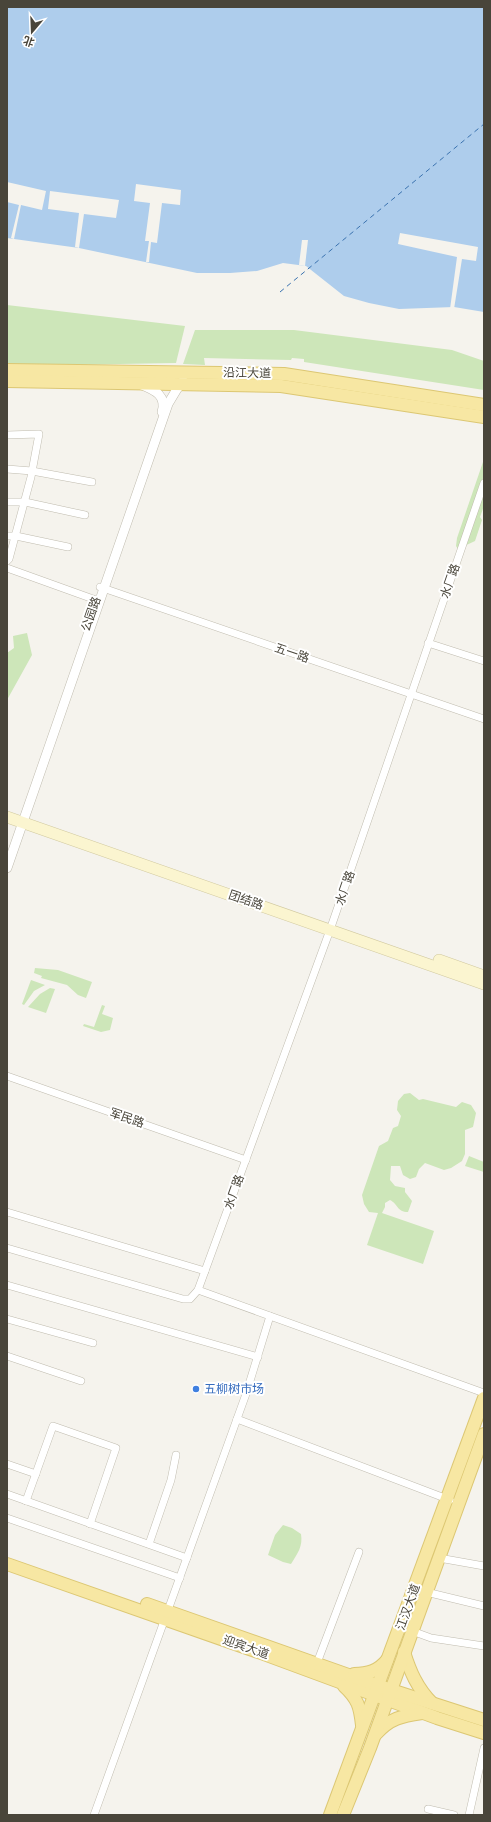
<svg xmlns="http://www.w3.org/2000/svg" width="491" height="1822" font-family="'Alegreya Sans','Noto Sans SC',sans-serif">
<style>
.green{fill:#cde6b9}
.water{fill:#aecdec}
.pier{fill:#f5f3ed}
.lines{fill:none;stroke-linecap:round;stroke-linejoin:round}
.ferry{stroke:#3a72af;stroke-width:1;stroke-dasharray:5 4;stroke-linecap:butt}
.minor-casing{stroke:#c0bcaf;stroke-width:8}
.tertiary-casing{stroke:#c0bcaf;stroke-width:10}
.secondary-casing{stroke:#d1c99f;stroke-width:12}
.primary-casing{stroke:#dcc773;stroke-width:14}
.minor{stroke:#fff;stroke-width:7}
.tertiary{stroke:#fff;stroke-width:9}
.secondary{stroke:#fbf5d0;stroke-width:11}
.primary{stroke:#f7e7a3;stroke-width:12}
.shop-dot{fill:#3f7fe0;stroke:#fff;stroke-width:1.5}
.labels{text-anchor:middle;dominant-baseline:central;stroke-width:4;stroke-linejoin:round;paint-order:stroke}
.street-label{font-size:12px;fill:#49453a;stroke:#fff}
.shop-label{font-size:12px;fill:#366cbe;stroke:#fff;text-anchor:start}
</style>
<rect width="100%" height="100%" fill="#f5f3ed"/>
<!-- green -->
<g class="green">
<path d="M 7,305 L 185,326 L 176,363 L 7,366 Z"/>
<path d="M 195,330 L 294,330 L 452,350 L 484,361 L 484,390 L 304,362 L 304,359 L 292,358 L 291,360 L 204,358 L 205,365 L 183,364 Z"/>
<path d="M 484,459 L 484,506 L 480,517 L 482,520 L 475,541 L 458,549 L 456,546 L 457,538 Z"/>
<path d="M 27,633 L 32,655 L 7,700 L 7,653 L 14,648 L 13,636 Z"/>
<path d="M 35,968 L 58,970 L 92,982 L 86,998 L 78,995 L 67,985 L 41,978 L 42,976 L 34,973 Z"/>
<path d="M 31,980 L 45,985 L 34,991 L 24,1005 L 22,1004 Z"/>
<path d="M 50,988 L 55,989 L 46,1013 L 28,1007 L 40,994 Z"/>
<path d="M 102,1005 L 105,1006 L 102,1014 L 113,1018 L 110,1030 L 101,1032 L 83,1026 L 84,1024 L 94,1027 Z"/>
<path d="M 410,1093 L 419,1100 L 423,1099 L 456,1107 L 462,1102 L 471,1105 L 476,1113 L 473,1127 L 465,1130 L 465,1154 L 462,1161 L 451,1168 L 444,1170 L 425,1163 L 419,1169 L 416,1177 L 410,1179 L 403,1175 L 400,1166 L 391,1166 L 390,1180 L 395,1186 L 405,1188 L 405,1192 L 412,1201 L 408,1212 C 397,1212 398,1204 390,1200 L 385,1203 L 385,1207 L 382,1213 L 434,1231 L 423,1264 L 367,1245 L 378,1213 L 369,1212 L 364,1204 L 362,1195 L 379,1146 L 388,1141 L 393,1128 L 398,1126 L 401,1116 L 397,1110 L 398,1101 L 404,1094 Z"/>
<path d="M 469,1156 L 484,1162 L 484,1172 L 465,1166 Z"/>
<path d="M 283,1525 L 292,1528 L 301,1534 C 303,1546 298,1553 291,1564 L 283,1562 L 268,1555 L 275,1535 Z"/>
</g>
<!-- water -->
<path class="water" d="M 7,7 L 484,7 L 484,312 L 454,307 L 399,309 L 369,303 L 344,296 L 306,266 L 283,263 L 257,271 L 230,273 L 197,273 L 79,248 L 7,238 Z"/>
<!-- pier -->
<g class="pier">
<path d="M 7,182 L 46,191 L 42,210 L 21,205 L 14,239 L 11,238 L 19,205 L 7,202 Z"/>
<path d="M 136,184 L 181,190 L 180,205 L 162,203 L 157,243 L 151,242 L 149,262 L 146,262 L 149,241 L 145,241 L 150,203 L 134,201 Z"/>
<path d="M 50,191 L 119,200 L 116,218 L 84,214 L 79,248 L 75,247 L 79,213 L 48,209 Z"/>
<path d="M 400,233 L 478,247 L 476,261 L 462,259 L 454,309 L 450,309 L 457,257 L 398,244 Z"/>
<path d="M 302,240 L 308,240 L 305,266 L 299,265 Z"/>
</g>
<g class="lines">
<!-- ferry -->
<path class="ferry" d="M 280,292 L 484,124"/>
<defs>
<g id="minor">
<path d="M 7,435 L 39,434 L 31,477 L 9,559 L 7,561"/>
<path d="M 7,469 L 32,471 L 92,482"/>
<path d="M 7,502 L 25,502 L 85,515"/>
<path d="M 7,536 L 16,536 L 68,547"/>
<path d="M 7,568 L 96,600"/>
<path d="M 100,587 L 484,719"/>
<path d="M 428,643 L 484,661"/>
<path d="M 7,1076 L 246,1160"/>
<path d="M 7,1212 L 205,1271"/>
<path d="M 7,1248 L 183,1299 L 190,1299 L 198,1290 L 330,930 L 484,483"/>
<path d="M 7,1285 L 258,1357"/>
<path d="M 198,1290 L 484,1393"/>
<path d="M 7,1319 L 93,1343"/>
<path d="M 7,1356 L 81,1381"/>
<path d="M 237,1419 L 450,1500"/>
<path d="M 7,1464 L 36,1474"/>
<path d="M 7,1494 L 187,1558"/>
<path d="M 26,1501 L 53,1426 L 116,1448 L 90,1524"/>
<path d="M 7,1518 L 180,1578"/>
<path d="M 149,1544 L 171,1480 L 176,1455"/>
<path d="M 439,1558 L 484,1566"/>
<path d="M 426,1592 L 484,1606"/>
<path d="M 412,1631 L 431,1638 L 484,1646"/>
<path d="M 317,1663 L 359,1552"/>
<path d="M 428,1809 L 454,1815"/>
<path d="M 94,1815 L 246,1394 L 270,1316"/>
<path d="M 469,1815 L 484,1748"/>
</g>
<g id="tertiary">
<path d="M 142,385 C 155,390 167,396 162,412"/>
<path d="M 7,868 L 168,404 L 177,389 L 183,381"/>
</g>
<g id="secondary">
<path d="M 7,817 L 484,984"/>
<path d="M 439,960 L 484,976"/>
</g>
<g id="primary">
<path d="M 7,370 L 284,374 L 484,405"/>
<path d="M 7,381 L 281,386 L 484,417"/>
<path d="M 7,1564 L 261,1653 L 437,1718 L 484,1733"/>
<path d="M 147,1604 L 391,1690 L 484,1720"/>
<path d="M 404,1652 C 410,1671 417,1688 432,1703"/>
<path d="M 354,1674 C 368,1674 378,1671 387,1660"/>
<path d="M 344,1686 C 358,1699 360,1707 362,1725"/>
<path d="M 376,1734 C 390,1718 402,1716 422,1713"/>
<path d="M 330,1815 L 484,1398"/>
<path d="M 343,1815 L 370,1748 L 484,1434"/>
</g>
</defs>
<!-- minor casing -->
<use href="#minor" class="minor-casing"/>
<!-- tertiary casing -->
<use href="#tertiary" class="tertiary-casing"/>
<!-- secondary casing -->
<use href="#secondary" class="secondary-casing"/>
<!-- primary casing -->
<use href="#primary" class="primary-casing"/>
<!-- minor -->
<use href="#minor" class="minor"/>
<!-- tertiary -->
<use href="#tertiary" class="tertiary"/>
<!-- secondary -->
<use href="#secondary" class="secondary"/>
<!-- primary -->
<use href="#primary" class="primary"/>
</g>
<!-- markers -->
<circle class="shop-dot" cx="196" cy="1389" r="4"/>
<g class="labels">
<!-- street labels -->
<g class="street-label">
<text transform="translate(247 373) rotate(1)">沿江大道</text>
<text transform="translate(450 581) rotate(-71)">水厂路</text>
<text transform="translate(91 614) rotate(-71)">公园路</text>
<text transform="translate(292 653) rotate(19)">五一路</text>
<text transform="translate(345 888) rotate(-71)">水厂路</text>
<text transform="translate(246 900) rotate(19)">团结路</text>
<text transform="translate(127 1118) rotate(19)">军民路</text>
<text transform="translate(234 1192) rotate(-70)">水厂路</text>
<text transform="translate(408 1607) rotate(-70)">江汉大道</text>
<text transform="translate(246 1647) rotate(19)">迎宾大道</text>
</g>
<!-- shop labels -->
<g class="shop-label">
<text x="204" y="1389">五柳树市场</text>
</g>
</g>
<!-- border -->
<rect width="491" height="1822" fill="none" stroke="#49453a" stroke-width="16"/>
<!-- north arrow -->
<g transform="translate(32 32) rotate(199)" stroke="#ffffff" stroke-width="3" paint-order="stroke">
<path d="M0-3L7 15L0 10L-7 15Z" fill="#49453a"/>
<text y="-6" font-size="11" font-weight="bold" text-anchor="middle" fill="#49453a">北</text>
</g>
</svg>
